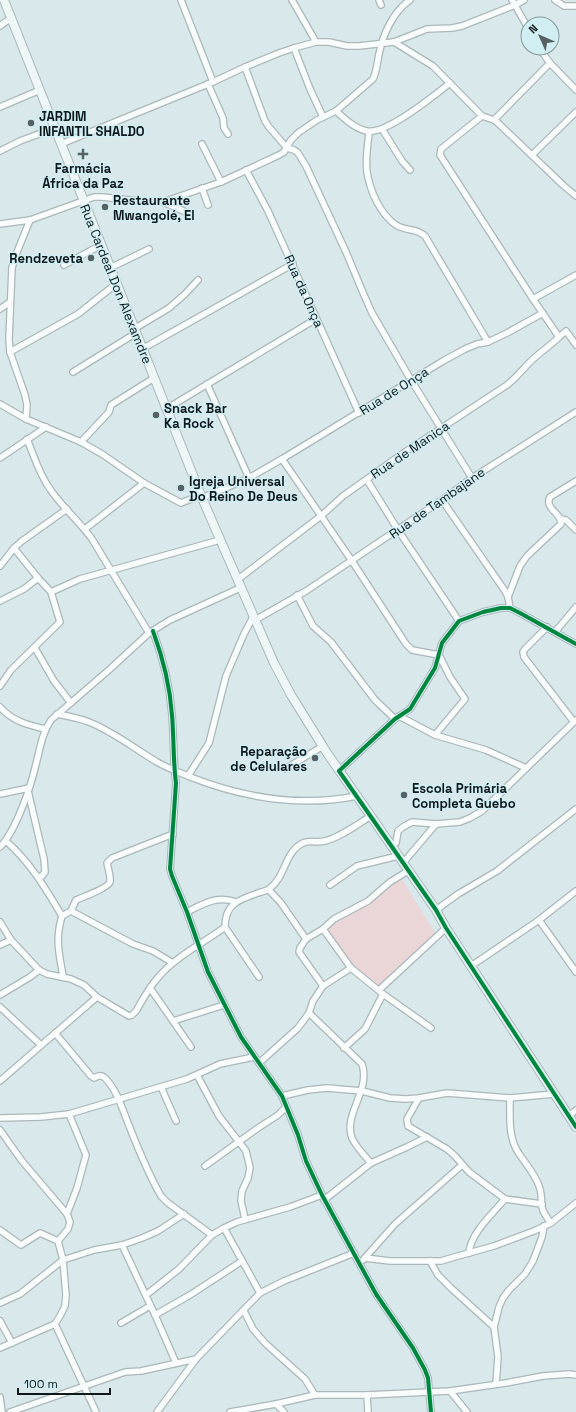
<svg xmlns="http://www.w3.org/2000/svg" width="576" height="1412" font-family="'Space Grotesk',sans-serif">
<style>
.green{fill:#ead6d7}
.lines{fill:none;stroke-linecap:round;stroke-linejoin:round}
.street-casing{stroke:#abb7b9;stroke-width:8}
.secondary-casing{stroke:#abb7b9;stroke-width:10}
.street{stroke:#f9fcfc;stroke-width:5.5}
.secondary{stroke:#eff6f7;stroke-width:8}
.cycleway-casing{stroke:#d1eef3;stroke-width:6}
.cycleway{stroke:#00873e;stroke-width:4}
.poi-dot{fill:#556163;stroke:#d1eef3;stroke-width:1.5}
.labels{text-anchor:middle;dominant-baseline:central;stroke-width:3;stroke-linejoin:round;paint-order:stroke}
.poi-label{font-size:13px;font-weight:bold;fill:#0e181a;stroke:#d1eef3;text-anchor:start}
.street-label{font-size:13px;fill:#0e181a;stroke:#d1eef3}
</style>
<rect width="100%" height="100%" fill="#d9e8eb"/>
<!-- green -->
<path class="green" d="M 400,876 L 437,936 L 380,987 L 376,987 L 353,966 L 325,929 L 325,927 L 368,902 Z"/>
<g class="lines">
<defs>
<g id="street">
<path d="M 181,0 L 213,82"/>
<path d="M 292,0 L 316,42"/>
<path d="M 379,0 L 381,5"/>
<path d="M 512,0 L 528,28"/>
<path d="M 555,0 L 564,6 L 576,6"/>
<path d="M 0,26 L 11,18"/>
<path d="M 394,42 L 433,66 L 482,116 L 494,120 L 498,123 L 564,186 L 576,196"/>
<path d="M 294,48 L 310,89 L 323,117"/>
<path d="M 539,48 L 550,63 L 576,90"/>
<path d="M 245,67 L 265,121 L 269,127 L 287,148 L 294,150 L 298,153 L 306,166 L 346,252 L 364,295 L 372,313 L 411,380 L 472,478"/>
<path d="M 208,84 L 223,118 L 224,128 L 228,134"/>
<path d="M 0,107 L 40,90"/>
<path d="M 336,111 C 345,119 355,129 367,131 C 386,135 435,95 450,83"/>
<path d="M 482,116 L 441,149 L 440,155 L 533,299 L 576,275"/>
<path d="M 494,120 L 550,63"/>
<path d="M 382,129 L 402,161 L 410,170"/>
<path d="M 369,132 C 368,145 365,159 367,172 C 370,191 380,214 396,225 C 405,231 417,228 425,236 L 488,342"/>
<path d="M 61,144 L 213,82 L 245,67 L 279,53 L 294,48 L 316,42 L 329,42 L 347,46 L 359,46 L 394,42 L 427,29 L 452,28 L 462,26 L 515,5 L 524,0"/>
<path d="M 202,144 L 221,182"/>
<path d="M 0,151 L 20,141 L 55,128"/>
<path d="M 532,155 L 576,112"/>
<path d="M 246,170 L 268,211 L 359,413"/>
<path d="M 202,188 L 208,205"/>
<path d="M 161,201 L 188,213"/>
<path d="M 0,224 L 30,220 L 94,197 L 102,197 L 149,202 L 166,201 L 221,182 L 279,155 L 284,152 L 291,140 L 298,133 L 317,120 L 336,111 L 373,79 C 377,71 377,63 379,54 C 383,34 393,12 410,0"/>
<path d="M 64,265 L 101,245"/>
<path d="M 110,268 L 149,249"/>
<path d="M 0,309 L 10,302"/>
<path d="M 134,329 L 169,308 L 185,294 L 198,280"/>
<path d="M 559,337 L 566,331 L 576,345"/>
<path d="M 142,349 L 293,264"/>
<path d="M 10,352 L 78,314 L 116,284"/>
<path d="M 73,372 L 136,333"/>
<path d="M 207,384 L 249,478"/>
<path d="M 0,404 L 26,419 L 81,442 L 102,454 L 144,483 L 181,503 L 201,495"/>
<path d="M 166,409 L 316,319"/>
<path d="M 26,419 L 27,405 L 25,395 L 10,352 L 9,339 L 12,268 L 17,252 L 30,220"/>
<path d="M 27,439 C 34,456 39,474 50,489 C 62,507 79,521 92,539 L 149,633"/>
<path d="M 81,442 L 109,412 L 111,405 L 154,378"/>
<path d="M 0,458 L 46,427"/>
<path d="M 282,459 L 352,561 L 406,644 L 412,650 L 439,655 L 450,677 L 465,699 L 435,735"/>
<path d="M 367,480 L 398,530 L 459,621"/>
<path d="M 202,498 L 249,478 L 282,459 L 443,361 L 465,349 L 477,344 L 488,342 L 507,333 L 543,313"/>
<path d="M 442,500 L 505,591 L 508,597 L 510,608"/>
<path d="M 561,519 L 566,520 L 576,530"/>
<path d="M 85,529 L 144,483"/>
<path d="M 0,566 L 14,548 L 22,541 L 67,509"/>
<path d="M 237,580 L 321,516 L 343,496 L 405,452 L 507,385 C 516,378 522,370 530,362 C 539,353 550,346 559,337 L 533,299"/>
<path d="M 51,592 L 80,579 L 220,540"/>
<path d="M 297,595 L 313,626 L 331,642 L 375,700 L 395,719"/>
<path d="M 508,597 L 520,566 L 527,556 L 561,524 C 562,513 544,509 550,497 L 576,481"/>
<path d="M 0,601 L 24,589 L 38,578"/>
<path d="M 255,620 L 306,591 L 442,500 L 472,478 L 576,412"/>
<path d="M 547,627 L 525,649 L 523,652 L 524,657 L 574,722"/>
<path d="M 153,631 C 163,658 170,686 172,715 C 174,738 173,761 176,783 L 170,869 L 172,876 L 187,912 L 208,972 L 241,1037 L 282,1096 L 298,1135 L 306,1161 L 322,1195 L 376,1294 L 413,1348 L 425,1370 L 428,1378 L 431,1412"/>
<path d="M 555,632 L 576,607"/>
<path d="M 35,648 L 54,681 L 71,703"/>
<path d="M 0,686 L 11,670 L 60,622 L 51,592 L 38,578 L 14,548"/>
<path d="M 0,707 C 12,721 28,725 45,729"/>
<path d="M 57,714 C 68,716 79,718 89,722 C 114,732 135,749 157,762 C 169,769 181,773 193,778 C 245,798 302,807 357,796"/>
<path d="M 399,716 L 435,735 L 486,750 L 526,768"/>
<path d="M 285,769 L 323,746"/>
<path d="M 339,771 L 395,719 L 410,709 L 435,668 L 442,643 L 459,621 L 483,612 L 501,608 L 510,608 L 520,613 L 576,644"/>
<path d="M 188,776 L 209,743 L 226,676 L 244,634 L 253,617"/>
<path d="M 28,791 L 44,859 L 45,872 L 42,876 L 38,877"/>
<path d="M 0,794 L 29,788"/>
<path d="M 6,841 C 30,862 46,889 62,916"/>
<path d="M 396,843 L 398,831 L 403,827 L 412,822 L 436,824 L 460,822 L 470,818 L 482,811 L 576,720"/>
<path d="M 0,847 C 16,831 31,786 36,764 C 40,749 42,733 51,720 L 110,669 L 149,633 L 170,620 L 240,588"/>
<path d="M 403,863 L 436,824"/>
<path d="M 330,885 L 357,866 L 398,856"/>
<path d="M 269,890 L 281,903 L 306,939"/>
<path d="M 436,910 L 458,894 L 497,871 L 576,809"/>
<path d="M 71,911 L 133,944 L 153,951 L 173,963"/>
<path d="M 187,912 C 203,904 217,895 236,902"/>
<path d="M 539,920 L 576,972"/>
<path d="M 0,922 L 11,940 L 39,970 L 47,974 L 71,979 L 84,985 L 97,997 L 129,1016 L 132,1015 L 136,1011 C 142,1001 148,989 156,980 C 174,957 202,944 225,927 C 225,904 238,900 258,893 C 261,892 266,891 269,889 C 286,877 284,852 303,843 C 310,840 318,843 325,841 C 341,837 356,825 371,816"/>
<path d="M 225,927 L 259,977"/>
<path d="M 323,929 L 351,968 L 383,994 L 431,1028"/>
<path d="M 0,945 L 11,940"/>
<path d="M 471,966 L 539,920 L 576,891"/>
<path d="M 63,976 C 59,953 55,939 62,916 L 71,911 L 76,900 C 83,897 108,888 110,882 C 111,877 108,868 107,863 L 112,858 L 173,834"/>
<path d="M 323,986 L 299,952 L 300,948 L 306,939 L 323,929 L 334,919 L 368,901 L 390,882 L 408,871"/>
<path d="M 150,988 L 191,1047"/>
<path d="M 379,990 L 446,928"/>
<path d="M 0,995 L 30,977 L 39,970"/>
<path d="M 0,1007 L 41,1045"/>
<path d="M 309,1013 L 362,1064 C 371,1090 343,1114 352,1138 C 356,1147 364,1155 371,1163"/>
<path d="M 173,1021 L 224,1005"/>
<path d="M 55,1033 L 91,1076 L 94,1078 C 98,1076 101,1074 105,1078 C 118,1091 123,1112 130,1128 C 139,1151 149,1175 161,1196 L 168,1203 L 212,1235"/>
<path d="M 344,1048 L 365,1029 L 383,994"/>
<path d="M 259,1063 L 298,1028 L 309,1013 L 313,1001 L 323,986 L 351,968"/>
<path d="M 197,1075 L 219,1116 L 246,1151 L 250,1168 L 248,1178 L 242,1191 L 241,1201 L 245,1219"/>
<path d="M 0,1081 L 97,997"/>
<path d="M 161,1087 L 176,1121"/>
<path d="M 282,1096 L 308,1090 L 327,1088 L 362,1091 L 390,1098 L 406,1099 L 419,1098 L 447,1093 L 510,1098 L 554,1094"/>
<path d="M 419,1098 L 407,1119 L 408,1126 L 447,1149 L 455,1156 L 469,1172 L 505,1199 C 493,1213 470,1234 469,1253"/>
<path d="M 510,1098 C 510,1115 508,1137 518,1152 C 525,1163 535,1174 539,1186 C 542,1193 541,1200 542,1207 C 543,1213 547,1218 551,1223"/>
<path d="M 569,1116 L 576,1110"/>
<path d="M 0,1118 L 41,1117 L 69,1114 L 187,1079 L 220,1064 L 254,1057"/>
<path d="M 0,1130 L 22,1161 L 67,1214"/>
<path d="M 205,1166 L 258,1128 L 278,1115 L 286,1107"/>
<path d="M 505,1199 L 542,1204"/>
<path d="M 324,1200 L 371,1163 L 407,1147 L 427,1137"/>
<path d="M 224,1228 L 260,1293 L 284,1281 L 354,1253"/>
<path d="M 0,1230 L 21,1245 L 40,1233 L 58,1241"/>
<path d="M 122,1245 L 155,1315 L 176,1363"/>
<path d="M 365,1258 L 390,1261 L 441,1261 L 458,1256 L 494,1246 L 534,1231 L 551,1223 L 576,1203"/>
<path d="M 363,1260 L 395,1224 L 462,1165"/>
<path d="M 430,1261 L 438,1275 L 451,1288 L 494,1327"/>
<path d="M 146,1295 L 179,1269 L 212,1235 L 224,1228 L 237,1222 L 290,1207 L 322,1195"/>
<path d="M 0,1303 L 20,1294 L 63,1260 L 94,1250 L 122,1245 L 142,1238 L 158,1231 L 184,1214"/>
<path d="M 244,1311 L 253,1329 L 265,1343 L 305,1379 L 315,1395"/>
<path d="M 155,1315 L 190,1295 L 242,1261"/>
<path d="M 0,1321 L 12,1343"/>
<path d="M 121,1323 L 150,1306"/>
<path d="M 55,1324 L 96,1412"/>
<path d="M 0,1348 L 55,1324 L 60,1316 L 65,1306 L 66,1295 L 63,1260 L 58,1241 L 68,1229 L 70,1222 L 67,1214 L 77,1188 L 86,1155 L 69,1114"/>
<path d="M 496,1384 L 498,1357 L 494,1327 L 499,1307 L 503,1298 L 509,1290 L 525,1274 L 533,1261 L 542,1237 L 544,1226"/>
<path d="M 450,1391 L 467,1412"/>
<path d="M 367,1395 L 368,1412"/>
<path d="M 0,1397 L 2,1412"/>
<path d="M 276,1404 L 284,1412"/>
<path d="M 10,1412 L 125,1372 L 141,1371 L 196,1359"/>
<path d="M 157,1412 L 196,1359 L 260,1293"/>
<path d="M 230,1412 L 276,1404 L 315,1395 L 367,1395 L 450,1391 L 506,1383 L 543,1376 L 569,1374 L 576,1375"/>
</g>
<path id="secondary" d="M 4,0 L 202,498 L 274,663 L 291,695 L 327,753 L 436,910 L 446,928 L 576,1127"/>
</defs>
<!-- street casing -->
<use href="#street" class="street-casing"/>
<!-- secondary casing -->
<use href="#secondary" class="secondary-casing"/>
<!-- street -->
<use href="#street" class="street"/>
<!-- secondary -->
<use href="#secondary" class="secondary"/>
<defs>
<g id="cycleway">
<path d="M 153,631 C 163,658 170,686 172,715 C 174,738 173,761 176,783 L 170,869 L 172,876 L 187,912 L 208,972 L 241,1037 L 282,1096 L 298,1135 L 306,1161 L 322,1195 L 376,1294 L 413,1348 L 425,1370 L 428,1378 L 431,1412"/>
<path d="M 576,644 L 520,613 L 510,608 L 501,608 L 483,612 L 459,621 L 442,643 L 435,668 L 410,709 L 395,719 L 339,771 L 436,910 L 446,928 L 576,1127"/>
</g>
</defs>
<!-- cycleway casing -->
<use href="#cycleway" class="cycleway-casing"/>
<!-- cycleway -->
<use href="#cycleway" class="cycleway"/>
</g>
<!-- markers -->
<g class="poi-dot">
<circle cx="31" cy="123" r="4"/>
<path d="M81 148h4v4h4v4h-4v4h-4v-4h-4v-4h4z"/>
<circle cx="105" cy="207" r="4"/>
<circle cx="91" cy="258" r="4"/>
<circle cx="156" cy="415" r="4"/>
<circle cx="181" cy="488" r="4"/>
<circle cx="315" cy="758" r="4"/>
<circle cx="404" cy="795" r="4"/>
</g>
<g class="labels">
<!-- poi labels -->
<g class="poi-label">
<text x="39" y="116">JARDIM<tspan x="39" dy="15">INFANTIL SHALDO</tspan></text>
<text x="83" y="168" text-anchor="middle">Farmácia<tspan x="83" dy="15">África da Paz</tspan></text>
<text x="113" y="200">Restaurante<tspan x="113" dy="15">Mwangolé, El</tspan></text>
<text x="83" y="258" text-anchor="end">Rendzeveta</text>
<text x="164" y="408">Snack Bar<tspan x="164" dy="15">Ka Rock</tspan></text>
<text x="189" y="481">Igreja Universal<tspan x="189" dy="15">Do Reino De Deus</tspan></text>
<text x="307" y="751" text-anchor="end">Reparação<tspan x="307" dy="15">de Celulares</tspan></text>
<text x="412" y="788">Escola Primária<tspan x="412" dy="15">Completa Guebo</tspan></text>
</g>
<!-- street labels -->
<g class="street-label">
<text transform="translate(116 284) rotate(68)">Rua Cardeal Don Alexamdre</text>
<text transform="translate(304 291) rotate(66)">Rua da Onça</text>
<text transform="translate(394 391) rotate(-32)">Rua de Onça</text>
<text transform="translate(410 450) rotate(-34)">Rua de Manica</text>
<text transform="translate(437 503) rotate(-35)">Rua de Tambajane</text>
</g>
</g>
<!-- north arrow -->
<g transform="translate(540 36) rotate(315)"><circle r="19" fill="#d1eef3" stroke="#83989c"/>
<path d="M0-3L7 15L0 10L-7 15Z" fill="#556163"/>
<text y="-6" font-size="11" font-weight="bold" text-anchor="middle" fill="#0e181a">N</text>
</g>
<!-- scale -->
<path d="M18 1388v6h92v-6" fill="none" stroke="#0e181a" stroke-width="2"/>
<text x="24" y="1388" font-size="12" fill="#0e181a" stroke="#d1eef3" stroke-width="3" paint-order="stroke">100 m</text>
</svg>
